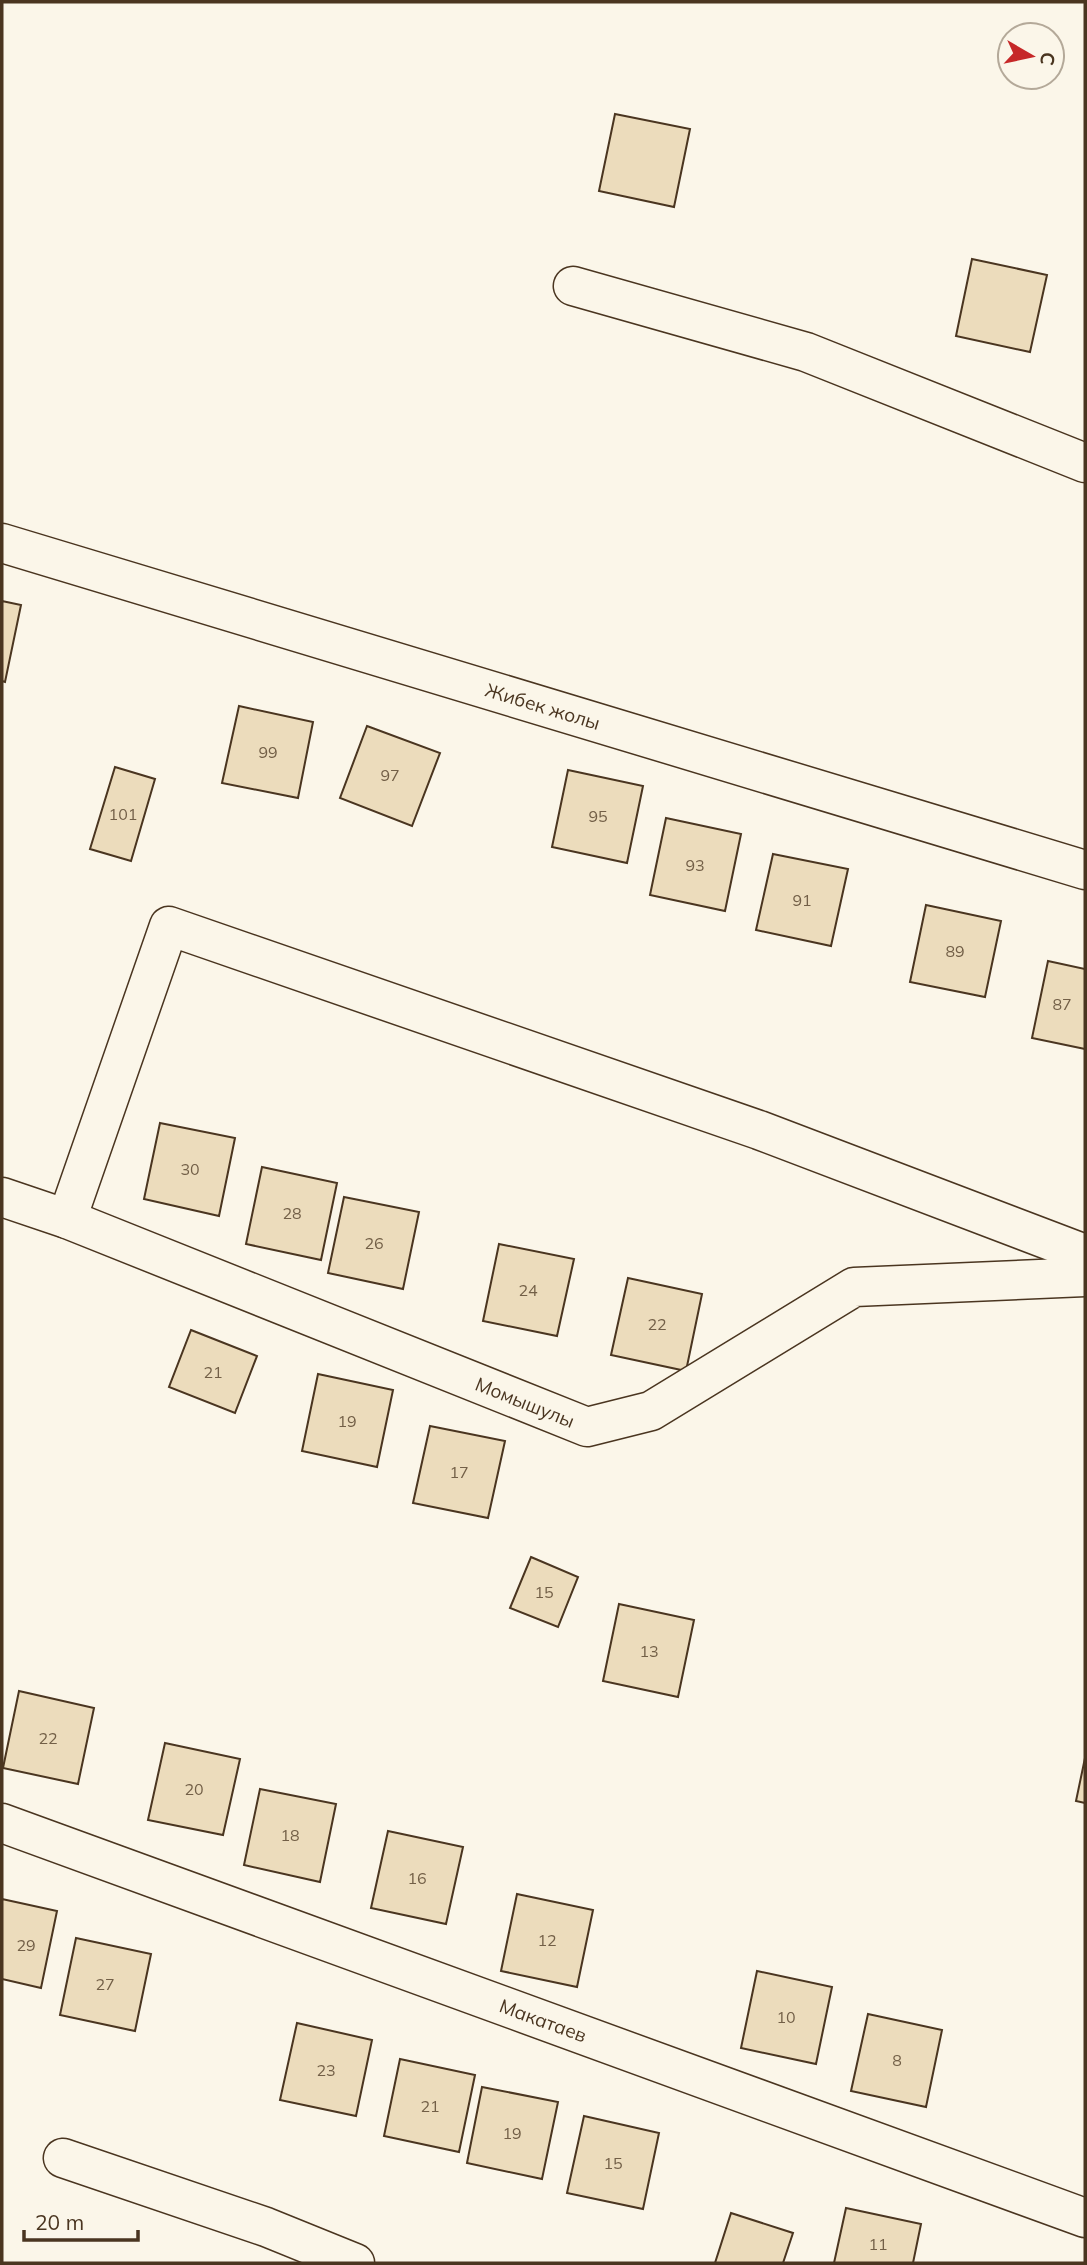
<svg xmlns="http://www.w3.org/2000/svg" width="1087" height="2265" font-family="Mulish,sans-serif">
<style>
.building{fill:#ecdcbc;stroke:#4a3520;stroke-width:2}
.lines{fill:none;stroke-linecap:round;stroke-linejoin:round}
.minor-casing{stroke:#4a3520;stroke-width:41}
.minor{stroke:#fbf6e9;stroke-width:38}
.labels{text-anchor:middle;dominant-baseline:central;stroke-width:5;stroke-linejoin:round;paint-order:stroke}
.number-label{font-size:16px;fill:#725f47}
.street-label{font-size:19px;fill:#4a3520;stroke:#fbf6e9}
</style>
<rect width="100%" height="100%" fill="#fbf6e9"/>
<!-- building -->
<g class="building">
<path d="M 615,114 L 690,129 L 674,207 L 599,191 Z"/>
<path d="M 972,259 L 1047,275 L 1030,352 L 956,336 Z"/>
<path d="M 2,601 L 21,605 L 5,682 L 2,681 Z"/>
<path d="M 239,706 L 313,722 L 298,798 L 222,783 Z"/>
<path d="M 367,726 L 440,753 L 412,826 L 340,798 Z"/>
<path d="M 115,767 L 155,779 L 131,861 L 90,849 Z"/>
<path d="M 568,770 L 643,786 L 627,863 L 552,847 Z"/>
<path d="M 666,818 L 741,834 L 725,911 L 650,895 Z"/>
<path d="M 773,854 L 848,869 L 831,946 L 756,930 Z"/>
<path d="M 926,905 L 1001,921 L 985,997 L 910,982 Z"/>
<path d="M 1048,961 L 1085,969 L 1085,1049 L 1032,1038 Z"/>
<path d="M 160,1123 L 235,1138 L 219,1216 L 144,1199 Z"/>
<path d="M 262,1167 L 337,1183 L 321,1260 L 246,1244 Z"/>
<path d="M 344,1197 L 419,1212 L 403,1289 L 328,1273 Z"/>
<path d="M 499,1244 L 574,1259 L 557,1336 L 483,1321 Z"/>
<path d="M 628,1278 L 702,1294 L 686,1371 L 611,1355 Z"/>
<path d="M 191,1330 L 257,1356 L 235,1413 L 169,1387 Z"/>
<path d="M 318,1374 L 393,1390 L 377,1467 L 302,1451 Z"/>
<path d="M 430,1426 L 505,1441 L 488,1518 L 413,1503 Z"/>
<path d="M 531,1557 L 578,1577 L 558,1627 L 510,1608 Z"/>
<path d="M 619,1604 L 694,1620 L 678,1697 L 603,1681 Z"/>
<path d="M 19,1691 L 94,1708 L 78,1784 L 3,1768 Z"/>
<path d="M 165,1743 L 240,1759 L 223,1835 L 148,1820 Z"/>
<path d="M 1085,1758 L 1085,1803 L 1076,1801 Z"/>
<path d="M 260,1789 L 336,1804 L 320,1882 L 244,1865 Z"/>
<path d="M 388,1831 L 463,1847 L 446,1924 L 371,1908 Z"/>
<path d="M 517,1894 L 593,1910 L 577,1987 L 501,1971 Z"/>
<path d="M 2,1899 L 57,1911 L 41,1988 L 2,1979 Z"/>
<path d="M 76,1938 L 151,1954 L 135,2031 L 60,2015 Z"/>
<path d="M 757,1971 L 832,1987 L 816,2064 L 741,2048 Z"/>
<path d="M 868,2014 L 942,2030 L 926,2107 L 851,2091 Z"/>
<path d="M 297,2023 L 372,2040 L 356,2116 L 280,2100 Z"/>
<path d="M 400,2059 L 475,2075 L 459,2152 L 384,2136 Z"/>
<path d="M 482,2087 L 558,2102 L 542,2179 L 467,2163 Z"/>
<path d="M 584,2116 L 659,2133 L 643,2209 L 567,2193 Z"/>
<path d="M 846,2208 L 921,2224 L 913,2263 L 834,2263 Z"/>
<path d="M 731,2213 L 793,2233 L 783,2263 L 715,2263 Z"/>
</g>
<g class="lines">
<defs>
<g id="minor">
<path d="M 573,286 L 806,352 L 1085,463"/>
<path id="s1" d="M 2,543 L 1085,870"/>
<path id="s2" d="M 2,1197 L 67,1219 L 587,1427 L 651,1411 L 854,1287 L 1085,1277"/>
<path d="M 67,1219 L 169,926 L 759,1130 L 1085,1254"/>
<path id="s3" d="M 2,1823 L 1085,2218"/>
<path d="M 63,2158 L 266,2227 L 355,2263"/>
</g>
</defs>
<!-- minor casing -->
<use href="#minor" class="minor-casing"/>
<!-- minor -->
<use href="#minor" class="minor"/>
</g>
<g class="labels">
<!-- number labels -->
<g class="number-label">
<text x="268" y="752">99</text>
<text x="390" y="775">97</text>
<text x="123" y="814">101</text>
<text x="598" y="816">95</text>
<text x="695" y="865">93</text>
<text x="802" y="900">91</text>
<text x="955" y="951">89</text>
<text x="1062" y="1004">87</text>
<text x="190" y="1169">30</text>
<text x="292" y="1213">28</text>
<text x="374" y="1243">26</text>
<text x="528" y="1290">24</text>
<text x="657" y="1324">22</text>
<text x="213" y="1372">21</text>
<text x="347" y="1421">19</text>
<text x="459" y="1472">17</text>
<text x="544" y="1592">15</text>
<text x="649" y="1651">13</text>
<text x="48" y="1738">22</text>
<text x="194" y="1789">20</text>
<text x="290" y="1835">18</text>
<text x="417" y="1878">16</text>
<text x="547" y="1940">12</text>
<text x="26" y="1945">29</text>
<text x="105" y="1984">27</text>
<text x="786" y="2017">10</text>
<text x="897" y="2060">8</text>
<text x="326" y="2070">23</text>
<text x="430" y="2106">21</text>
<text x="512" y="2133">19</text>
<text x="613" y="2163">15</text>
<text x="878" y="2244">11</text>
</g>
<!-- street labels -->
<g class="street-label">
<text stroke="none"><textPath href="#s1" startOffset="565">Жибек жолы</textPath></text>
<text stroke="none"><textPath href="#s2" startOffset="562">Момышулы</textPath></text>
<text stroke="none"><textPath href="#s3" startOffset="576">Макатаев</textPath></text>
</g>
</g>
<!-- border -->
<rect width="1087" height="2265" fill="none" stroke="#4a3520" stroke-width="7"/>
<!-- north arrow -->
<g transform="translate(1031 56) rotate(99)"><circle r="33" fill="#fbf6e9" stroke="#b4a999" stroke-width="2"/>
<path d="M0-5L12 26L0 18L-12 26Z" fill="#c62828"/>
<text y="-10" font-size="19" font-weight="bold" text-anchor="middle" fill="#4a3520">С</text>
</g>
<!-- scale -->
<path d="M24 2230v10h114v-10" fill="none" stroke="#4a3520" stroke-width="3.5"/>
<text x="35" y="2230" font-size="21" fill="#4a3520" stroke="#fbf6e9" stroke-width="5" paint-order="stroke">20 m</text>
</svg>
